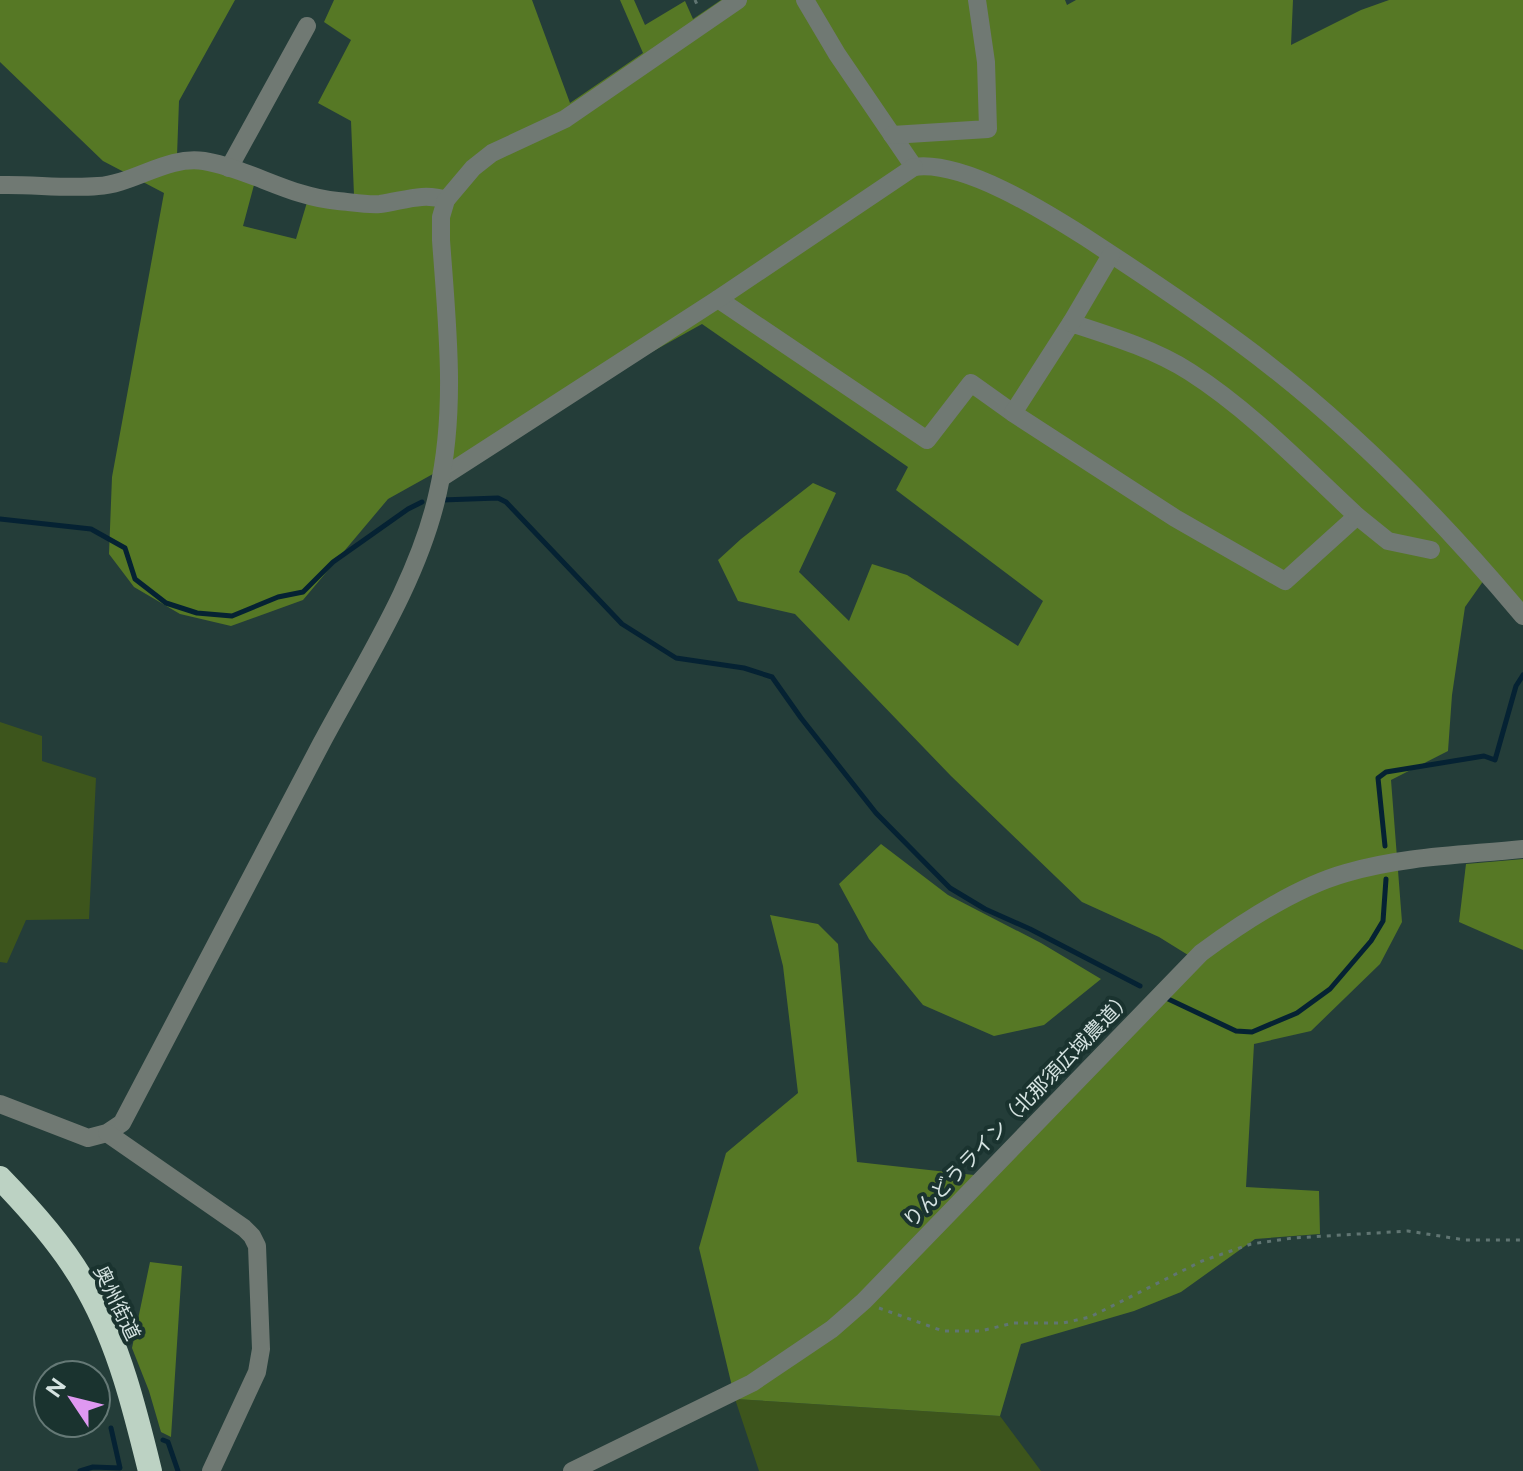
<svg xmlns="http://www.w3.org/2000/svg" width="1523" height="1471" font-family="Figtree,'Noto Sans JP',sans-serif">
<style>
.green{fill:#3d551c}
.forest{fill:#567825}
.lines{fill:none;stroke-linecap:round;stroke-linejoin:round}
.stream{stroke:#052233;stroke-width:5}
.path{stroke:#607572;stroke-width:3;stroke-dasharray:4 6;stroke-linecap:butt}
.minor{stroke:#707973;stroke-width:18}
.highway{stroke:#bcd2c3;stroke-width:24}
.labels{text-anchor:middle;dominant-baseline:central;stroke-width:8;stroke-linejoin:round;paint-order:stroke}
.street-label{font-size:20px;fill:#d5e3e1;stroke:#1a332f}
</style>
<rect width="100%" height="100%" fill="#243d39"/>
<!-- green -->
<g class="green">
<path d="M 0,722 L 42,736 L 42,761 L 96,778 L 89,919 L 26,920 L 7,963 L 0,962 Z"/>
<path d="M 735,1399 L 1000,1416 L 1041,1471 L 759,1471 Z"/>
</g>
<!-- forest -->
<g class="forest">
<path d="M 0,0 L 235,0 L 179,101 L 177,156 L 258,170 L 243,226 L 296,239 L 311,189 L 354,195 L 351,121 L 318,103 L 351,40 L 324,22 L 334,0 L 532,0 L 570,103 L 643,53 L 620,0 L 634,0 L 645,25 L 685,1 L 693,19 L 721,0 L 1065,0 L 1067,5 L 1076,0 L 1293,0 L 1291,45 L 1361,10 L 1389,0 L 1523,0 L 1523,615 L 1484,580 L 1465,607 L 1452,695 L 1448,751 L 1391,780 L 1402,922 L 1380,964 L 1311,1031 L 1254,1044 L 1246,1187 L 1319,1191 L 1320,1234 L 1255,1239 L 1181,1292 L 1134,1311 L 1021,1344 L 1000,1416 L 735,1399 L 699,1248 L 726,1153 L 798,1093 L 783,966 L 770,915 L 818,924 L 838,944 L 857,1162 L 992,1177 L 1188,955 L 1159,937 L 1082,902 L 951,776 L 795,614 L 738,601 L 718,560 L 741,539 L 813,483 L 836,493 L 799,572 L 849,621 L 872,564 L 907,575 L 1018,646 L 1043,601 L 896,490 L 908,467 L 702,324 L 388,499 L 303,600 L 231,626 L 180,614 L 134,587 L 109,554 L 112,477 L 164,193 L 103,161 L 0,62 Z"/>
<path d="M 881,844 L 948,895 L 1041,943 L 1101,979 L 1044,1025 L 994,1036 L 923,1005 L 869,939 L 839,884 Z"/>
<path d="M 1523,859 L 1523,950 L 1459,922 L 1466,864 Z"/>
<path d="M 150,1262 L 182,1266 L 171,1437 L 161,1432 L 149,1391 L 132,1348 Z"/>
</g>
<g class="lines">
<!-- stream -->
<g class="stream">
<path d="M 442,500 L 498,498 L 506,502 L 622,624 L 676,658 L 744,668 L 772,677 L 801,718 L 876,813 L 950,888 L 985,909 L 1030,929 L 1140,986"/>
<path d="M 0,519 L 91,529 L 125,548 L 135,579 L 166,603 L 197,613 L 232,616 L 278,597 L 303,592 L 333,562 L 408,509 L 422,502"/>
<path d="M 1385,846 L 1378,778 L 1386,772 L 1484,756 L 1495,760 L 1516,686 L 1523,675"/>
<path d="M 1164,997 L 1236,1031 L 1252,1032 L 1297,1013 L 1330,989 L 1371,941 L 1383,921 L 1386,879"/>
<path d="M 163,1440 L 168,1442 L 178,1471"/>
<path d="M 80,1471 L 93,1467 L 120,1468 L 111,1428"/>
</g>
<!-- path -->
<g class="path">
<path d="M 695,0 L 699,9"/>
<path d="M 879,1308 L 943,1331 L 981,1331 L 1013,1323 L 1063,1323 L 1090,1317 L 1202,1261 L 1251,1244 L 1293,1238 L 1408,1231 L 1465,1240 L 1523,1240"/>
</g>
<!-- minor -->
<g class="minor">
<path d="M 805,0 L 837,54 L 914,167 C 963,160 1044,211 1085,237 C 1137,271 1190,306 1240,343 C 1343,419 1441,518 1523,616"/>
<path d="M 892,135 L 988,129 L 986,62 L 977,0"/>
<path d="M 229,168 L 307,26"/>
<path d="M 0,185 C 32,184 66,189 98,186 C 133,184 168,155 204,161 C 250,169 290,197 338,201 C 351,202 366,205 380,204 C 403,201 423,192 446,200"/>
<path d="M 718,299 L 927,440 L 971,383 L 1013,413"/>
<path d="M 1071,323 C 1111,336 1154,349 1190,372 C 1251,411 1303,466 1357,516 L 1285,581 L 1175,518 L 1013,413 Z"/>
<path d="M 1071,323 L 1111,255"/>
<path d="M 441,478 L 718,299 L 914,167"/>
<path d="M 1357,516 L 1388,541 L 1431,550"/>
<path d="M 0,1104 L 88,1138 L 107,1133 L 122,1123 C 189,997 254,870 321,744 C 363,665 419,580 438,492 C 457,409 447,324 441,240 L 441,217 L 446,200 L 473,168 L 492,153 L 565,119 L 738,0"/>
<path d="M 107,1133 L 244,1228 L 252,1236 L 257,1246 L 261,1349 L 257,1372 L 211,1471"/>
<path d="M 572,1471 L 752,1383 L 832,1329 L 864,1301 L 1201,953 C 1243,922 1296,887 1346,873 C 1403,856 1465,855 1523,849"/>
</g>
<!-- highway -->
<path class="highway" d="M 0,1178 C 32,1211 66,1249 88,1290 C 119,1345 135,1410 150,1471"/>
</g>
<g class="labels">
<!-- street labels -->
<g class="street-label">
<text transform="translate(1018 1109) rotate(-46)">りんどうライン（北那須広域農道）</text>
<text transform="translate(117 1303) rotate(64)">奥州街道</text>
</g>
</g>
<!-- north arrow -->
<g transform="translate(72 1399) rotate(305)"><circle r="38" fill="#1a332f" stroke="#657976" stroke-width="2"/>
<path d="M0-6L14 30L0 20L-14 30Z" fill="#df98f1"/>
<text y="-12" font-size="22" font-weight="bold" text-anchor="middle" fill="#d5e3e1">N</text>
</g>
</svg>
